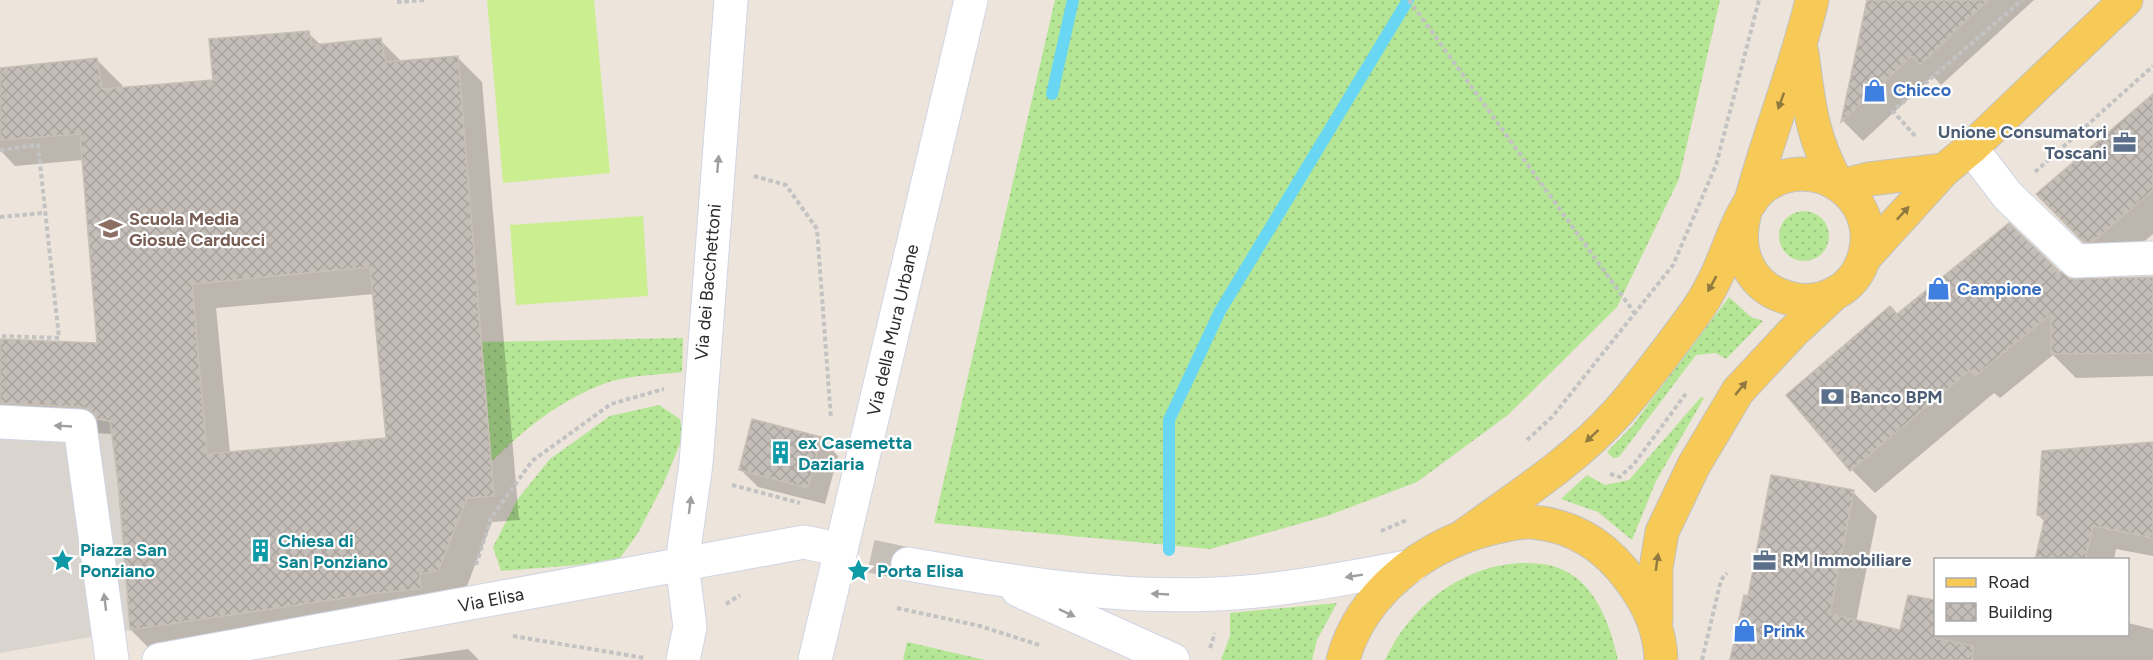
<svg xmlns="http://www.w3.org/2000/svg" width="2153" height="660" font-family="Figtree,sans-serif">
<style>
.grass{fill:url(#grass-dots)}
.pitch{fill:#cbee90}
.plaza{fill:#d9d4ce}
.shadow{fill:#0003;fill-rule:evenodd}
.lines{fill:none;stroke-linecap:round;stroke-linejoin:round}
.stream{stroke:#69d7f4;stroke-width:12}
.building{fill:url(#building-cross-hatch);stroke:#c8c0b5;stroke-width:1.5;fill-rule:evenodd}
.minor-tunnel{stroke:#c6bfb8;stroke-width:33;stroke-dasharray:33 16;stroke-linecap:butt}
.minor-casing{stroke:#d0d5e4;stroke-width:35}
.major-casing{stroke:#c3c3c3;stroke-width:35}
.path{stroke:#c3c3c3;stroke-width:4;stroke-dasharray:4.5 3;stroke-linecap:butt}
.minor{stroke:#fff;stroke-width:33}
.major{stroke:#f7c956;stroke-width:33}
.oneway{fill:#907a40}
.oneway2{fill:#9f9f9f}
.labels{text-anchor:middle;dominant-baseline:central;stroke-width:4.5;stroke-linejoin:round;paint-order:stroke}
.shop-label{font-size:18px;font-weight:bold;fill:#366cbe;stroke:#fff;text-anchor:start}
.service-label{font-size:18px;font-weight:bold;fill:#4e5e75;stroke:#fff;text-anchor:start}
.education-label{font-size:18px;font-weight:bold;fill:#785e54;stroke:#fff;text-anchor:start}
.street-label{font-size:18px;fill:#2a2a2a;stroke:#fff}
.culture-label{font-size:18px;font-weight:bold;fill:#0d838f;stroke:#fff;text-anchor:start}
</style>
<defs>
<pattern id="grass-dots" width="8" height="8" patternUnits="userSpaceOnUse" patternTransform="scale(1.5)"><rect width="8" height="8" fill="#b5e695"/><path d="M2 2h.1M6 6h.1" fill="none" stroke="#9cc581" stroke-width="1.8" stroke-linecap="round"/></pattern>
<pattern id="building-cross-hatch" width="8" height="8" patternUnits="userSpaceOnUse" patternTransform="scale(1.5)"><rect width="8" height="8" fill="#c5beb8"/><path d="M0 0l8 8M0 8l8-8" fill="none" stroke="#a9a39e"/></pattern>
</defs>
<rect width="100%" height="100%" fill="#ede4db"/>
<!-- grass -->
<g class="grass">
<path d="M 1055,0 L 1720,0 L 1679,179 L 1617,307 L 1508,415 L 1417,482 L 1327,516 L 1210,549 L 934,523 Z"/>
<circle cx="1804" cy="236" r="25"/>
<path d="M 1729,297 L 1751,317 L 1763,321 L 1726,359 L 1716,353 L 1696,355 L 1625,449 L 1619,457 L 1613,458 L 1607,452 L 1633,425 Z"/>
<path d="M 683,338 L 682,372 C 659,375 631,375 609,382 C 563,398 525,428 491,462 L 481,342 Z"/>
<path d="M 1701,397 L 1704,398 L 1656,481 L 1632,540 L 1598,512 L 1561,499 L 1587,475 L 1605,485 L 1629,480 Z"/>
<path d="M 659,405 L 680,419 L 683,437 L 662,487 L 638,533 L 620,558 L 577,565 L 501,571 L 493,547 L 517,500 L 550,459 L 610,416 Z"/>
<path d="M 1519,563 C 1531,563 1545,563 1556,567 C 1595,580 1610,624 1618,660 L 1385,660 C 1410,606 1460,567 1519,563 Z"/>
<path d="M 1337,603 L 1317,640 L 1312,660 L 1221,660 L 1230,636 L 1230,613 Z"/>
<path d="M 907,642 L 985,660 L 903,660 Z"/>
</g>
<!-- pitch -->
<g class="pitch">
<path d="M 487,0 L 594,0 L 610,173 L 503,183 Z"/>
<path d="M 643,216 L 648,296 L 516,305 L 510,225 Z"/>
</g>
<!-- plaza -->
<path class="plaza" d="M 0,407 L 109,418 L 119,489 L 130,630 L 0,653 Z"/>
<!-- shadow -->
<g class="shadow">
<path d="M 1877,0 L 2034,0 L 1941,85 L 1933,76 L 1863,141 L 1843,121 L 1867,10 Z"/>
<path d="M 308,33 L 321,45 L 380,40 L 402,62 L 457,57 L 482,82 L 519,520 L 492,522 L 463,596 L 156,655 L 131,630 L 113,434 L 0,428 L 0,341 L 99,345 L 83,160 L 15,166 L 0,150 L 0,69 L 97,60 L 122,85 L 122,89 L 214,81 ZM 374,294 L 387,439 L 230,453 L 216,308 Z"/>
<path d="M 2153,95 L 2153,234 L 2116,265 L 2108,265 L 2038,194 Z"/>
<path d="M 2009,225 L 2069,280 L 2153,278 L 2153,376 L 2076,378 L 2053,355 L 2000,398 L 1994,393 L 1875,493 L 1852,470 L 1897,315 Z"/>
<path d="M 820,438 L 838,456 L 825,504 L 758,487 L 740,469 Z"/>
<path d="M 2153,443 L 2153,556 L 2116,549 L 2114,560 L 2037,560 L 2045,522 L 2038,515 Z"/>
<path d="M 1853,492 L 1877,516 L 1856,622 L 1902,632 L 1909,596 L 1936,602 L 1936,634 L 2128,634 L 2128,623 L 2153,629 L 2153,660 L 1732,660 L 1749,598 Z"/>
<path d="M 468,649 L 479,660 L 396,660 Z"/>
</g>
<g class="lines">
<!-- stream -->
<g class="stream">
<path d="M 1052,94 L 1073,0"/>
<path d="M 1169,550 L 1169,420 L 1220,311 L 1408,0"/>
</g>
</g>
<!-- building -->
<g class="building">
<path d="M 1867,0 L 1988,0 L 1920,65 L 1912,56 L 1841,122 Z"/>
<path d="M 309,31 L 312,45 L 381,38 L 386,62 L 458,56 L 494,496 L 467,498 L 438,571 L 420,574 L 421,589 L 377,593 L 130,630 L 119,489 L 110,421 L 97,419 L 90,410 L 81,407 L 0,403 L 0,339 L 97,343 L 80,134 L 0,140 L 0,68 L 97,58 L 102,89 L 213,80 L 209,39 ZM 370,267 L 386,438 L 207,454 L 192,284 Z"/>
<path d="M 2153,94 L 2153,190 L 2092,242 L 2083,242 L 2036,194 Z"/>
<path d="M 2009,223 L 2058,270 L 2056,272 L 2061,272 L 2070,279 L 2153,277 L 2153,353 L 2051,354 L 2051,314 L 1975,376 L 1970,370 L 1850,471 L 1786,395 L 1890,306 L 1897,314 Z"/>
<path d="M 752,419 L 821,437 L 808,488 L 739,470 Z"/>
<path d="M 2153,442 L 2153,538 L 2093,526 L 2085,560 L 2035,560 L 2045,517 L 2037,515 L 2042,451 Z"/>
<path d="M 1771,475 L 1854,490 L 1830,614 L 1900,630 L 1908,595 L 1935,600 L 1935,638 L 1973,646 L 1972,660 L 1730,660 L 1744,595 L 1748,596 Z"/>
</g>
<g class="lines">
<!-- minor-tunnel -->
<path class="minor-tunnel" d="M 823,546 L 908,564"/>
<defs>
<g id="minor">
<path d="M 1971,148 L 2008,196 L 2076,261 L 2153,258"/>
<path d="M 0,422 L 80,426 L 112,660"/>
<path d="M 908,564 C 1009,582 1114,599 1217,594 C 1282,591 1348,578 1412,566"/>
<path d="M 1018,590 L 1173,660"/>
<path d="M 159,660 L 804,542 L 823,546"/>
<path d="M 683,660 L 690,627 L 682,563 L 696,464 L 731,0"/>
<path d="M 815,660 L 971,0"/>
</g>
<g id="major">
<path d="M 1802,53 C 1809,104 1811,136 1837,183"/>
<path d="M 1842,186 L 1869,179 L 1944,170"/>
<path d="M 1751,201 C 1769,133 1796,68 1812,0"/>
<path d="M 1865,257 L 1944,170 L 1971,148 L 2126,0"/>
<path d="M 1465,535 C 1517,497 1574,461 1617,413 C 1643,384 1667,351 1690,320 C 1700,307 1709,292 1716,277 C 1729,251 1741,203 1765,186 C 1814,152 1880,196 1865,254 C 1845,332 1719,307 1745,212"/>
<path d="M 1656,620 L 1656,568 L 1662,532 L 1694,465 L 1738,391 L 1793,332 L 1835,293"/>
<path d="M 1343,660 C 1361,593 1424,546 1488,529 C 1503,526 1518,521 1533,522 C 1575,526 1607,547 1631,581 C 1649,606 1660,629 1661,660"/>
</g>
</defs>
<!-- minor casing -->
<use href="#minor" class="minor-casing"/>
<!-- major casing -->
<use href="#major" class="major-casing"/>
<!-- path -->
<g class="path">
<path d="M 1409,0 L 1636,315"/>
<path d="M 397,2 L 425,0"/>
<path d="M 1915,136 L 1893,111 L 2022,0"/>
<path d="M 0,150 L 38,145 L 59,338 L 0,336"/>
<path d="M 2035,172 L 2153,66"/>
<path d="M 754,176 L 786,185 L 817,229 L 831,419"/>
<path d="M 0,217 L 43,213"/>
<path d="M 1527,440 L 1553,416 L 1673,265 L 1716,165 L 1759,0"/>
<path d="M 1610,474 L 1620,477 L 1634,464 L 1687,392"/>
<path d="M 732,485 L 800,503"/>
<path d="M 1381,531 L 1407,520"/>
<path d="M 476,565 L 491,518 L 532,461 L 611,404 L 664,389"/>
<path d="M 726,604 L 740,595"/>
<path d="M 897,608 L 980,626 L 1042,646"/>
<path d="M 513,636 L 645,658"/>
<path d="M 1210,648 L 1215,633"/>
<path d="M 1702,660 L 1721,580 L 1727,573"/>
</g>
<!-- minor -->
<use href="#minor" class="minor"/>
<!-- major -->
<use href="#major" class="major"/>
</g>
<!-- one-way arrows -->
<defs><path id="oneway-solid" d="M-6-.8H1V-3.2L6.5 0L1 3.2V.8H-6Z" transform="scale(1.5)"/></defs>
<g class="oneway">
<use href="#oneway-solid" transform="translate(1781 101) rotate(110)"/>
<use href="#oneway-solid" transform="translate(1903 213) rotate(-47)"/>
<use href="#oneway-solid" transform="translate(1712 284) rotate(119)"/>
<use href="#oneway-solid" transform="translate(1741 388) rotate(-50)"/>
<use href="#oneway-solid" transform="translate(1592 436) rotate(137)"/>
<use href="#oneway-solid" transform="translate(1657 562) rotate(-82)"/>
</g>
<g class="oneway2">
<use href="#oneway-solid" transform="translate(718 164) rotate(-85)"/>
<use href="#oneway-solid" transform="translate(63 426) rotate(-177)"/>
<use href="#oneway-solid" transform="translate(690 505) rotate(-83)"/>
<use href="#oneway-solid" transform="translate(1354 576) rotate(171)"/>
<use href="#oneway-solid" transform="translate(1160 594) rotate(-177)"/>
<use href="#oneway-solid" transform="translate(105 602) rotate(-97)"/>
<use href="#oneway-solid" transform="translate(1067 613) rotate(25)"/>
</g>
<!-- icons -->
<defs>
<symbol id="shop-bare" viewBox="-9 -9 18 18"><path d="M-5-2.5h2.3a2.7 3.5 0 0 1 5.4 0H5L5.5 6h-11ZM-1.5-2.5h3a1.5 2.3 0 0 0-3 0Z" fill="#3f7fe0" stroke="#fff" stroke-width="2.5" paint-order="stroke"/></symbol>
<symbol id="office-bare" viewBox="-9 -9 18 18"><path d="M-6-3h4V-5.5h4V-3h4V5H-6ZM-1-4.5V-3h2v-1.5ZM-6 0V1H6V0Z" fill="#5c6f8a" stroke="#fff" stroke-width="2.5" paint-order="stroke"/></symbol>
<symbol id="school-bare" viewBox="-9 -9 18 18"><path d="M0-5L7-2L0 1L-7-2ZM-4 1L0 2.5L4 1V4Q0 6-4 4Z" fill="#8d6e63" stroke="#fff" stroke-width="2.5" paint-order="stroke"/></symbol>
<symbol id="bank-bare" viewBox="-9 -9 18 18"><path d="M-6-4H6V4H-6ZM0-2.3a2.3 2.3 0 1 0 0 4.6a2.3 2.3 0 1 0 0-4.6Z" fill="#5c6f8a" stroke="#fff" stroke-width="2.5" paint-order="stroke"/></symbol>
<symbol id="building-bare" viewBox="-9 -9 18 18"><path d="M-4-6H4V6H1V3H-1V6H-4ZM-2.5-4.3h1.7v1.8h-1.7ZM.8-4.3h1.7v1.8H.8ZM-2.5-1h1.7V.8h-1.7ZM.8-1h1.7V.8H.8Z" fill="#0f9aa8" stroke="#fff" stroke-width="2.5" paint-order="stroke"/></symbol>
<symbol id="sight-bare" viewBox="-9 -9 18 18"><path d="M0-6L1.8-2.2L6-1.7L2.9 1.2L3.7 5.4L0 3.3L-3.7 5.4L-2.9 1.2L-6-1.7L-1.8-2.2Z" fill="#0f9aa8" stroke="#fff" stroke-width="2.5" paint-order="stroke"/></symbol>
</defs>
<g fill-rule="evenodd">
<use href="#shop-bare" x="1858" y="74" width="33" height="33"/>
<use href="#office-bare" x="2108" y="126" width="33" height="33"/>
<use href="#school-bare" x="94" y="212" width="33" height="33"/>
<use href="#shop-bare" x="1922" y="272" width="33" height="33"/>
<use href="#bank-bare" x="1816" y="380" width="33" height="33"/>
<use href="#building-bare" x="764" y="436" width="33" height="33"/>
<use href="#building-bare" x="244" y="534" width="33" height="33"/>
<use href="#sight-bare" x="46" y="544" width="33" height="33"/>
<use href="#office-bare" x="1748" y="544" width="33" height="33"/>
<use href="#sight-bare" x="842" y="554" width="33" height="33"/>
<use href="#shop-bare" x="1728" y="614" width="33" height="33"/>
</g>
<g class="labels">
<!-- shop labels -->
<g class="shop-label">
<text x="1893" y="90">Chicco</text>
<text x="1957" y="289">Campione</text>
<text x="1763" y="631">Prink</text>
</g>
<!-- service labels -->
<g class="service-label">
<text x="2107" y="132" text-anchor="end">Unione Consumatori<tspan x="2107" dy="21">Toscani</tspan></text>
<text x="1850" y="397">Banco BPM</text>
<text x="1782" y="560">RM Immobiliare</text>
</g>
<!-- education labels -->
<g class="education-label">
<text x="129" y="219">Scuola Media<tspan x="129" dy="21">Giosuè Carducci</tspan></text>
</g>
<!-- street labels -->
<g class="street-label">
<text transform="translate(708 282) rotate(-85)">Via dei Bacchettoni</text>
<text transform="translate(893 330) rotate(-77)">Via della Mura Urbane</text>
<text transform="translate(491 600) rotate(-11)">Via Elisa</text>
</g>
<!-- culture labels -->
<g class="culture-label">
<text x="798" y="443">ex Casemetta<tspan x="798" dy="21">Daziaria</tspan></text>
<text x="278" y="541">Chiesa di<tspan x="278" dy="21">San Ponziano</tspan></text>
<text x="80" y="550">Piazza San<tspan x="80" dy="21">Ponziano</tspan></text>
<text x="877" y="571">Porta Elisa</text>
</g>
</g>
<!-- legend -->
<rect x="1934" y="558" width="195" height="78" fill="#ffffff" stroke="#aaaaaa" stroke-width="1.5"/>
<rect x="1946" y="578" width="30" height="9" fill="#f7c956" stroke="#aaaaaa" stroke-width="1.5"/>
<text x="1988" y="588" font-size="18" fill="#2a2a2a">Road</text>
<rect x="1946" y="603" width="30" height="18" fill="url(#building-cross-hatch)" stroke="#aaaaaa" stroke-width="1.5"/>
<text x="1988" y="618" font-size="18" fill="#2a2a2a">Building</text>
</svg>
